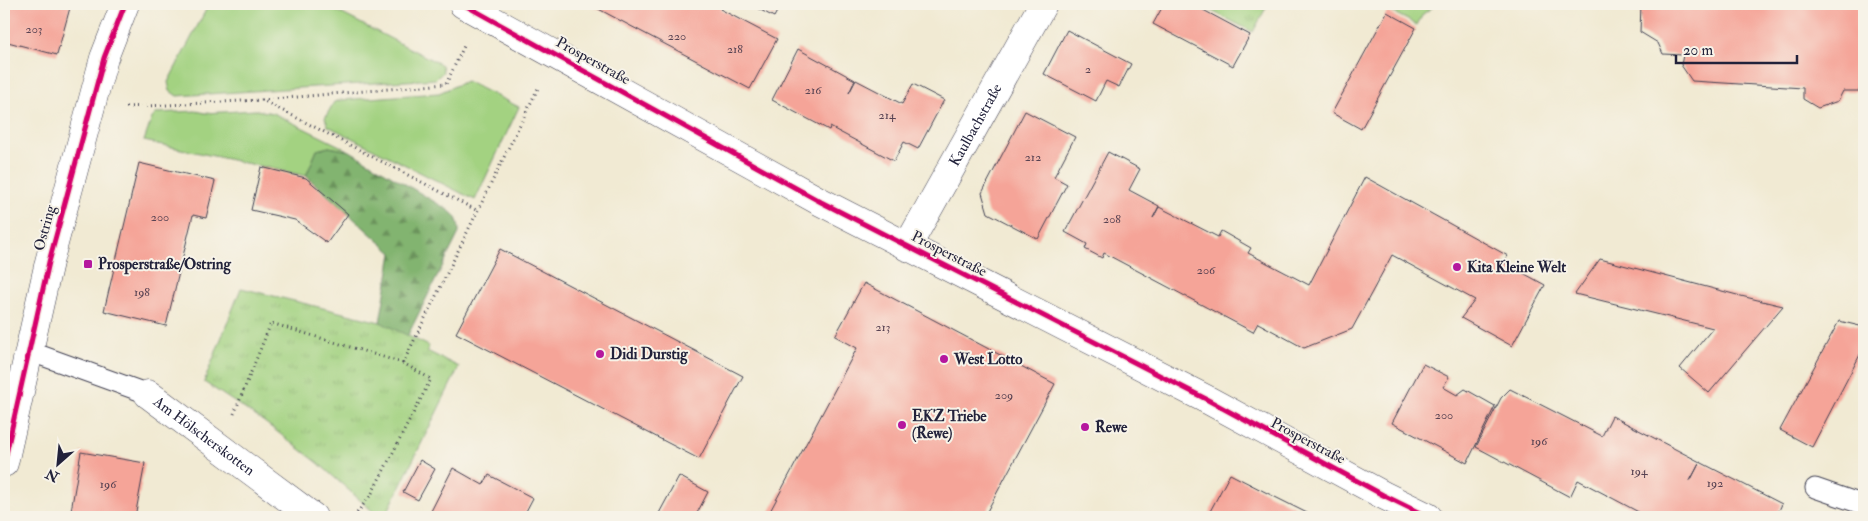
<svg xmlns="http://www.w3.org/2000/svg" width="1868" height="521" font-family="'IM FELL Double Pica',serif">
<style>
.grass{fill:#a3d281;stroke:#627a5e}
.forest{fill:url(#forest-firs);stroke:#526b55}
.park{fill:url(#park-tufts);stroke:#627a5e}
.building{fill:#f5a498}
.lines{fill:none;stroke-linecap:round;stroke-linejoin:round}
.lane-casing{stroke:#414052;stroke-width:21}
.street-casing{stroke:#414052;stroke-width:29}
.secondary-casing{stroke:#414052;stroke-width:29}
.path{stroke:#414052;stroke-width:3;stroke-dasharray:1 4;stroke-linecap:butt}
.lane{stroke:#fff;stroke-width:19}
.street{stroke:#fff;stroke-width:28}
.secondary{stroke:#fff;stroke-width:28}
.cycleway-casing{stroke:#f7f3e8;stroke-width:8}
.cycleway{stroke:#d6006c;stroke-width:5}
.poi-dot{fill:#b5179e;stroke:#f7f3e8;stroke-width:2}
.labels{text-anchor:middle;dominant-baseline:central;stroke-width:4;stroke-linejoin:round;paint-order:stroke}
.number-label{font-size:12px;fill:#574252}
.street-label{font-size:15px;fill:#22223b;stroke:#f7f3e8}
.poi-label{font-size:15px;font-weight:bold;fill:#22223b;stroke:#f7f3e8;text-anchor:start}
</style>
<defs>
<pattern id="forest-firs" width="22" height="20" patternUnits="userSpaceOnUse" patternTransform="scale(1.25)"><rect width="22" height="20" fill="#82b46f"/><path d="M5 1l3.5 6h-7zM16 11l3.5 6h-7z" fill="#6a925c"/></pattern>
<pattern id="park-tufts" width="24" height="20" patternUnits="userSpaceOnUse" patternTransform="scale(1.25)"><rect width="24" height="20" fill="#a3d281"/><path d="M3 7l-1-3M5 7V3M7 7l1-3M15 17l-1-3M17 17v-4M19 17l1-3" fill="none" stroke="#8cb470"/></pattern>
</defs>
<rect width="100%" height="100%" fill="#f7f3e8"/>
<filter id="ink" filterUnits="userSpaceOnUse"><feTurbulence type="fractalNoise" baseFrequency=".02" numOctaves="2"/><feDisplacementMap in="SourceGraphic" scale="10" xChannelSelector="R" yChannelSelector="G"/><feConvolveMatrix kernelMatrix="1 2 1 2 8 2 1 2 1" color-interpolation-filters="sRGB"/></filter>
<filter id="wash" filterUnits="userSpaceOnUse"><feTurbulence type="fractalNoise" baseFrequency=".0096" numOctaves="4" result="noise"/><feDisplacementMap in="SourceGraphic" scale="20" xChannelSelector="R" yChannelSelector="G"/><feGaussianBlur stdDeviation="1.12" result="paint"/><feColorMatrix in="noise" values="0 0 0 0 0 0 0 0 0 0 0 0 0 0 0 0 0 1.4 0 .05"/><feComposite in="paint" operator="in"/></filter>
<g filter="url(#wash)">
<rect width="100%" height="100%" fill="#f1ead3"/>
<!-- grass -->
<g class="grass">
<path d="M 209,4 L 323,4 L 442,65 L 443,72 L 436,79 L 177,96 L 170,91 L 168,82 Z"/>
<path d="M 466,81 L 519,107 L 475,200 L 328,126 L 325,118 L 334,102 L 341,100 L 439,93 Z"/>
<path d="M 256,110 L 273,113 L 350,151 L 329,147 L 317,150 L 306,176 L 144,141 L 152,118 L 157,113 L 197,111 L 205,113 Z"/>
</g>
<!-- forest -->
<path class="forest" d="M 329,147 L 350,151 L 445,208 C 456,215 459,220 459,233 L 407,337 L 380,322 L 392,253 L 306,176 L 317,150 Z"/>
<!-- park -->
<g class="park">
<path d="M 1198,4 L 1268,4 L 1253,32 Z"/>
<path d="M 1377,4 L 1437,4 L 1423,14 L 1417,25 Z"/>
<path d="M 241,288 L 380,322 L 429,346 L 427,351 L 459,367 L 385,517 L 379,517 L 317,462 L 263,421 L 204,382 Z"/>
</g>
<g id="blocks">
<!-- building -->
<g class="building">
<path d="M 7,4 L 71,4 L 57,55 L 4,41 L 4,17 Z"/>
<path d="M 589,4 L 723,4 L 720,9 L 777,39 L 750,89 Z"/>
<path d="M 749,4 L 781,4 L 774,17 Z"/>
<path d="M 1164,4 L 1192,4 L 1250,35 L 1233,66 L 1153,24 Z"/>
<path d="M 1641,4 L 1864,4 L 1864,91 L 1843,91 L 1838,101 L 1818,108 L 1803,99 L 1803,88 L 1692,81 L 1681,65 L 1683,55 L 1663,54 L 1658,43 L 1640,32 Z"/>
<path d="M 1387,12 L 1416,28 L 1361,129 L 1332,113 Z"/>
<path d="M 1067,30 L 1131,64 L 1119,87 L 1106,81 L 1096,101 L 1044,74 Z"/>
<path d="M 798,49 L 855,80 L 849,93 L 856,80 L 902,104 L 913,84 L 944,100 L 918,149 L 904,142 L 894,161 L 830,127 L 829,130 L 772,100 Z"/>
<path d="M 1025,111 L 1075,137 L 1054,177 L 1067,184 L 1038,239 L 988,213 L 982,193 Z"/>
<path d="M 1108,152 L 1140,169 L 1129,190 L 1159,206 L 1153,218 L 1159,207 L 1218,237 L 1221,231 L 1251,248 L 1248,253 L 1309,285 L 1365,177 L 1508,256 L 1503,262 L 1545,285 L 1512,346 L 1461,318 L 1475,300 L 1392,255 L 1352,329 L 1304,348 L 1258,323 L 1253,332 L 1104,253 L 1102,258 L 1085,249 L 1087,244 L 1065,232 Z"/>
<path d="M 139,163 L 215,181 L 206,218 L 193,215 L 166,326 L 104,311 Z"/>
<path d="M 261,167 L 306,178 L 348,214 L 327,243 L 295,220 L 251,210 Z"/>
<path d="M 500,249 L 743,376 L 699,459 L 456,333 Z"/>
<path d="M 1600,259 L 1741,296 L 1783,306 L 1709,393 L 1680,368 L 1713,328 L 1575,294 Z"/>
<path d="M 864,283 L 1055,384 L 984,517 L 767,517 L 857,348 L 835,336 Z"/>
<path d="M 1839,321 L 1864,327 L 1864,347 L 1812,447 L 1780,430 Z"/>
<path d="M 1423,364 L 1449,377 L 1443,387 L 1457,395 L 1465,389 L 1495,406 L 1467,463 L 1392,423 Z"/>
<path d="M 1510,389 L 1602,436 L 1612,416 L 1700,462 L 1690,481 L 1700,462 L 1782,504 L 1776,517 L 1648,517 L 1578,480 L 1570,497 L 1476,447 L 1501,398 Z"/>
<path d="M 81,452 L 145,463 L 135,517 L 70,517 Z"/>
<path d="M 420,460 L 435,469 L 418,500 L 403,492 Z"/>
<path d="M 453,468 L 483,485 L 489,475 L 533,498 L 523,517 L 428,517 Z"/>
<path d="M 1230,474 L 1275,497 L 1315,517 L 1207,517 Z"/>
<path d="M 679,476 L 708,492 L 695,517 L 657,517 Z"/>
</g>
</g>
</g>
<g filter="url(#ink)">
<use href="#blocks" fill-opacity="0" stroke="#414052" stroke-width="1"/>
<g class="lines">
<defs>
<g id="lane">
<path d="M 29,351 L 148,394"/>
<path d="M 1815,488 L 1864,505"/>
</g>
<g id="street">
<path id="s1" d="M 907,247 L 1043,4"/>
<path id="s2" d="M 148,394 L 313,517"/>
</g>
<g id="secondary">
<path d="M 463,4 L 821,202 L 1206,399 L 1383,495 L 1428,517"/>
<path d="M 4,463 L 49,262 L 104,58 L 125,4"/>
</g>
</defs>
<!-- lane casing -->
<use href="#lane" class="lane-casing"/>
<!-- street casing -->
<use href="#street" class="street-casing"/>
<!-- secondary casing -->
<use href="#secondary" class="secondary-casing"/>
<!-- path -->
<g class="path">
<path d="M 262,100 L 446,84 L 465,44"/>
<path d="M 126,107 L 262,100 L 478,211"/>
<path d="M 234,414 L 271,323 L 403,363"/>
<path d="M 354,517 L 372,493 L 431,379 L 403,363 L 539,86"/>
</g>
<!-- lane -->
<use href="#lane" class="lane"/>
<!-- street -->
<use href="#street" class="street"/>
<!-- secondary -->
<use href="#secondary" class="secondary"/>
<defs>
<g id="cycleway">
<path d="M 463,4 L 821,202 L 1206,399 L 1383,495 L 1428,517"/>
<path d="M 4,463 L 49,262 L 104,58 L 125,4"/>
</g>
</defs>
<!-- cycleway casing -->
<use href="#cycleway" class="cycleway-casing"/>
<!-- cycleway -->
<use href="#cycleway" class="cycleway"/>
</g>
</g>
<!-- markers -->
<g class="poi-dot">
<rect x="83" y="259" width="10" height="10" rx="2.5"/>
<circle cx="1457" cy="267" r="5"/>
<circle cx="600" cy="354" r="5"/>
<circle cx="944" cy="359" r="5"/>
<circle cx="902" cy="425" r="5"/>
<circle cx="1085" cy="427" r="5"/>
</g>
<g class="labels">
<!-- number labels -->
<g class="number-label">
<text x="34" y="29">203</text>
<text x="677" y="36">220</text>
<text x="735" y="49">218</text>
<text x="1088" y="69">2</text>
<text x="813" y="90">216</text>
<text x="887" y="115">214</text>
<text x="1033" y="157">212</text>
<text x="160" y="217">200</text>
<text x="1112" y="219">208</text>
<text x="1206" y="270">206</text>
<text x="142" y="292">198</text>
<text x="883" y="327">213</text>
<text x="1004" y="395">209</text>
<text x="1444" y="415">200</text>
<text x="1539" y="441">196</text>
<text x="1639" y="471">194</text>
<text x="1715" y="483">192</text>
<text x="108" y="484">196</text>
</g>
<!-- street labels -->
<g class="street-label">
<text transform="translate(593 61) rotate(29)">Prosperstraße</text>
<text stroke="none"><textPath href="#s1" startOffset="140">Kaulbachstraße</textPath></text>
<text transform="translate(45 228) rotate(-75)">Ostring</text>
<text transform="translate(949 254) rotate(27)">Prosperstraße</text>
<text stroke="none"><textPath href="#s2" startOffset="70">Am Hölscherskotten</textPath></text>
<text transform="translate(1308 441) rotate(28)">Prosperstraße</text>
</g>
<!-- poi labels -->
<g class="poi-label">
<text x="98" y="264">Prosperstraße/Ostring</text>
<text x="1467" y="267">Kita Kleine Welt</text>
<text x="610" y="354">Didi Durstig</text>
<text x="954" y="359">West Lotto</text>
<text x="912" y="416">EKZ Triebe<tspan x="912" dy="17">(Rewe)</tspan></text>
<text x="1095" y="427">Rewe</text>
</g>
</g>
<!-- margin -->
<rect width="1868" height="521" fill="none" stroke="#f7f3e8" stroke-width="20"/>
<!-- north arrow -->
<g transform="translate(58 464) rotate(207)" stroke="#f7f3e8" stroke-width="4" paint-order="stroke">
<path d="M0-4L9 19L0 12L-9 19Z" fill="#22223b"/>
<text y="-8" font-size="14" font-weight="bold" text-anchor="middle" fill="#22223b">N</text>
</g>
<!-- scale -->
<path d="M1676 55v8h121v-8" fill="none" stroke="#22223b" stroke-width="2.5"/>
<text x="1683" y="55" font-size="15" fill="#22223b" stroke="#f7f3e8" stroke-width="4" paint-order="stroke">20 m</text>
</svg>
